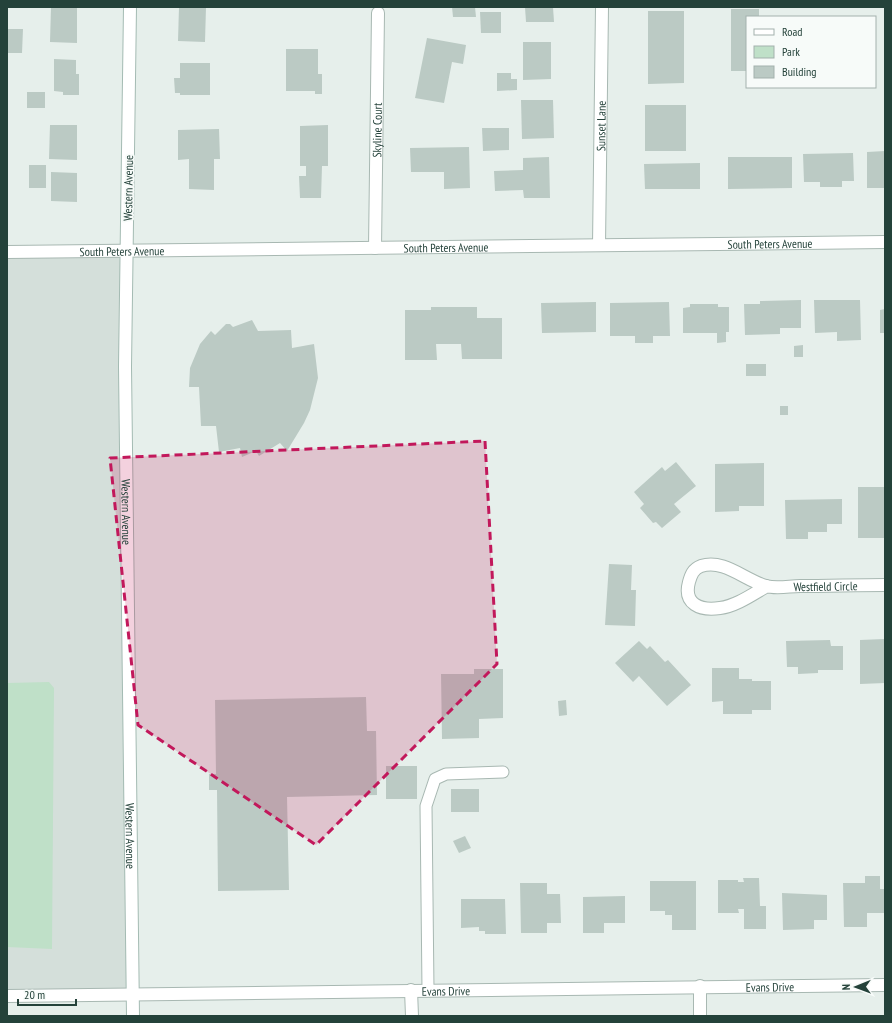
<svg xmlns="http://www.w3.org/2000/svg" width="892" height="1023" font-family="'PT Sans Narrow',sans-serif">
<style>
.built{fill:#d4dfda}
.green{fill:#bfe0c8}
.building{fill:#bbcac4}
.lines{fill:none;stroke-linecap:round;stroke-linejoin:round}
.lane-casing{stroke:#a8b8b2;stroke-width:13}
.street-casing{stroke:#a8b8b2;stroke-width:14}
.secondary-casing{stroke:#a4bbb3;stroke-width:14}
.lane{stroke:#fff;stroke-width:11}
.street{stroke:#fff;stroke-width:12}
.secondary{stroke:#fff;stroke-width:12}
.marked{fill:#c2185b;fill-opacity:0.2;stroke:#c2185b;stroke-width:3;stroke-dasharray:8 5;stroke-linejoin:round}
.labels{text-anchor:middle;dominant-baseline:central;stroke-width:3.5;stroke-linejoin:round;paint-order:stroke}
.street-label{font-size:12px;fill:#24423a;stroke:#f7fbf9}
</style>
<rect width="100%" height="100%" fill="#e6efeb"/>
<!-- built -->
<path class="built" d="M 127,251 L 133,994 L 7,996 L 7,252 Z"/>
<!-- green -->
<path class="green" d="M 49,682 L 54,688 L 52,949 L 7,947 L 7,683 Z"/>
<!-- building -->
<g class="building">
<path d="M 51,7 L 77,7 L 77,43 L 50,42 Z"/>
<path d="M 179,7 L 206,7 L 205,42 L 178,41 Z"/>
<path d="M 452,7 L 475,7 L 476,17 L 453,17 Z"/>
<path d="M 525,7 L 553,7 L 554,22 L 526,22 Z"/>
<path d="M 731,9 L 759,9 L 759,17 L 747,17 L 747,71 L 731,71 Z"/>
<path d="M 648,11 L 684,11 L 684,83 L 648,84 Z"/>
<path d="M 480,12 L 501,12 L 501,33 L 481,33 Z"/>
<path d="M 7,29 L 23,29 L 22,53 L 7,53 Z"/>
<path d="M 427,38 L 466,45 L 463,64 L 452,62 L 444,103 L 415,98 Z"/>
<path d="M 523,42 L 551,42 L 551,79 L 523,80 Z"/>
<path d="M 286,49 L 318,49 L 318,74 L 322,74 L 322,94 L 315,94 L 315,91 L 286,91 Z"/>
<path d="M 54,59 L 76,60 L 76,74 L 79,74 L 79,95 L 63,95 L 63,92 L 54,91 Z"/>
<path d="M 180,63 L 210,63 L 210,95 L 180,95 L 180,93 L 175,93 L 174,78 L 180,78 Z"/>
<path d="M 497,73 L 511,73 L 511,79 L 517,79 L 517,90 L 497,91 Z"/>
<rect x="27" y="92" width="18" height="16"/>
<path d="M 521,100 L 553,100 L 554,138 L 522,139 Z"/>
<rect x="645" y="105" width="41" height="46"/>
<path d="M 50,125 L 77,125 L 77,160 L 49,159 Z"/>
<path d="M 328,125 L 328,166 L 322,166 L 321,198 L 300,198 L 299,176 L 306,176 L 306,166 L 300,166 L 300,126 Z"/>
<path d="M 482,128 L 509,128 L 509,150 L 483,151 Z"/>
<path d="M 219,129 L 220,159 L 214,159 L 214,190 L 189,189 L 189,159 L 178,160 L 178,130 Z"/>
<path d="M 469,147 L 470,188 L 444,189 L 444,172 L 411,172 L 410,148 Z"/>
<path d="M 885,151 L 885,188 L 867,188 L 867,152 Z"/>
<path d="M 853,153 L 854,181 L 842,181 L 842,187 L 820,187 L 820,182 L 804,182 L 803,154 Z"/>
<path d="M 549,157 L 550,198 L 524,198 L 523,190 L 495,191 L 494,171 L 523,170 L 523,158 Z"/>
<path d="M 728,157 L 792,157 L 792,188 L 728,189 Z"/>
<path d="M 700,163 L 700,189 L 645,189 L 644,164 Z"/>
<rect x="29" y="165" width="17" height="23"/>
<path d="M 51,172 L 77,173 L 77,202 L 51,201 Z"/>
<path d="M 801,300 L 801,328 L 780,328 L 780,334 L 745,335 L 744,304 L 760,304 L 760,301 Z"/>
<path d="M 814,300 L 860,300 L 861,340 L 837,341 L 837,332 L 815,333 Z"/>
<path d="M 596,302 L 596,332 L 542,333 L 541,303 Z"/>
<path d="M 669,302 L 670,336 L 653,336 L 653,343 L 635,343 L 635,336 L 610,336 L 610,303 Z"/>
<path d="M 690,304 L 718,304 L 718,307 L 729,307 L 729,332 L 726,332 L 726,342 L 717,343 L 717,333 L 683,333 L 683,308 L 690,307 Z"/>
<path d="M 431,307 L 477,307 L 477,318 L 502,318 L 502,359 L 462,359 L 461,344 L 436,344 L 437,360 L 405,360 L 405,310 L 431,310 Z"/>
<path d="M 885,309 L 885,333 L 880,333 L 880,310 Z"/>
<path d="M 252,320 L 258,331 L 291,330 L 292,348 L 314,344 L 318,378 L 310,410 L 304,423 L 287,451 L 280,443 L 259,456 L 256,451 L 242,457 L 240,448 L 219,452 L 216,426 L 201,426 L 199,387 L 189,387 L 190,368 L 200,344 L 211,331 L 215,335 L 226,324 L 230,324 L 233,327 Z"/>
<path d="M 803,345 L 803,357 L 794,357 L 794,346 Z"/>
<rect x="746" y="364" width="20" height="12"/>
<rect x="780" y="406" width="8" height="9"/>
<path d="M 676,462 L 696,486 L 674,504 L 681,512 L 662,528 L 656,522 L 653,523 L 640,508 L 644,504 L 634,492 L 662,467 L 665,471 Z"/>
<path d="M 764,463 L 764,506 L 739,506 L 739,511 L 715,512 L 715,464 Z"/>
<path d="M 858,487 L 885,487 L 884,538 L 858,538 Z"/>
<path d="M 842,499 L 842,524 L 827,524 L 827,532 L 808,532 L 808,539 L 786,539 L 785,500 Z"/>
<path d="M 609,564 L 632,565 L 631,590 L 636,590 L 635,626 L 605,625 Z"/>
<path d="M 884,639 L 885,683 L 860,684 L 860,640 Z"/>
<path d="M 830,640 L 831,646 L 843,646 L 843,670 L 818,670 L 818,673 L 798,674 L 798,667 L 787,667 L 786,641 Z"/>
<path d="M 639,641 L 647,649 L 650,646 L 665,662 L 668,660 L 691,685 L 667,706 L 639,676 L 633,682 L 615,663 Z"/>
<path d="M 712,668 L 739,668 L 739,679 L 752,679 L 752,681 L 771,681 L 771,710 L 752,710 L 752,714 L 723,714 L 723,701 L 712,702 Z"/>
<path d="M 474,669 L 503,669 L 503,718 L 479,719 L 479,738 L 442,739 L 441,674 L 474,674 Z"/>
<path d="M 366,697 L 367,731 L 376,731 L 377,795 L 287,797 L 289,890 L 218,891 L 217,790 L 209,790 L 209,774 L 216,774 L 215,700 Z"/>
<path d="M 566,700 L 567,715 L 559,716 L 558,701 Z"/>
<rect x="386" y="766" width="31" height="33"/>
<rect x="451" y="789" width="28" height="23"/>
<path d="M 465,836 L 471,848 L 459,853 L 453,841 Z"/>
<path d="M 865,876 L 880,876 L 880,889 L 885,889 L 885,913 L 867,913 L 867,927 L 844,927 L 843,883 L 865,883 Z"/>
<path d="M 743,878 L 759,878 L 760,906 L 766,906 L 766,929 L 744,929 L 744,909 L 738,909 L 739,913 L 718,913 L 718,880 L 738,880 L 738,882 L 744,882 Z"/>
<path d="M 650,881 L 696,881 L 696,930 L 672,930 L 672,915 L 665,915 L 665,911 L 650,911 Z"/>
<path d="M 520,883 L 547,883 L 547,894 L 560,894 L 561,923 L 547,923 L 547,933 L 521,933 Z"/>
<path d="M 782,893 L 827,895 L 827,920 L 814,920 L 814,929 L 783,930 Z"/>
<path d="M 625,896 L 625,923 L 604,923 L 604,933 L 583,933 L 583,897 Z"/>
<path d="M 461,899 L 505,899 L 506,934 L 485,934 L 485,931 L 479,931 L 479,927 L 461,928 Z"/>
</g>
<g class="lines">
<defs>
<path id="lane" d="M 428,990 L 426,806 L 435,779 L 446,774 L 503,772"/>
<g id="street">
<path id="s1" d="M 599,245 L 602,7"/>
<path id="s2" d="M 375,248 L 378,13"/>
<path id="s3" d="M 7,252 L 885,242"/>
<path id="s4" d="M 767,586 C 753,594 736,606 720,608 C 700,611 683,604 689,582 C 691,575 693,569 701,566 C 725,559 744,580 766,586 C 776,589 790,586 800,586 C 828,586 857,585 885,585"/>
<path d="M 700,986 L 700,1016"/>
<path d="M 411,990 L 412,1016"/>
<path id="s5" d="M 7,996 L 885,985"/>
</g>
<g id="secondary">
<path id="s6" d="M 130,7 L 125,367 L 133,1016"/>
</g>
</defs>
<!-- lane casing -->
<use href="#lane" class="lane-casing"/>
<!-- street casing -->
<use href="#street" class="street-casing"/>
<!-- secondary casing -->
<use href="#secondary" class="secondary-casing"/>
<!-- lane -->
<use href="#lane" class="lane"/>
<!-- street -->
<use href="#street" class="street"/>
<!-- secondary -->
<use href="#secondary" class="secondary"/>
</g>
<!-- marked area -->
<path class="marked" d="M 485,441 L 497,664 L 316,845 L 138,725 L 110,458 Z"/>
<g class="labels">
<!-- street labels -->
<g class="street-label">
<text stroke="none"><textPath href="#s1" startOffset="119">Sunset Lane</textPath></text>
<text stroke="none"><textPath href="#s2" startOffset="118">Skyline Court</textPath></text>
<text transform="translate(128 188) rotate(-89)">Western Avenue</text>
<text stroke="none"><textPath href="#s3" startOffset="763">South Peters Avenue</textPath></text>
<text stroke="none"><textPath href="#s3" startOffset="439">South Peters Avenue</textPath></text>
<text stroke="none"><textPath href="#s3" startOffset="115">South Peters Avenue</textPath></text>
<text stroke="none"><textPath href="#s6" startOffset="505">Western Avenue</textPath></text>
<text stroke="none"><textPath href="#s4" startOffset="253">Westfield Circle</textPath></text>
<text stroke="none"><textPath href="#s6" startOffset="829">Western Avenue</textPath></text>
<text stroke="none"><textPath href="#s5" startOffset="763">Evans Drive</textPath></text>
<text stroke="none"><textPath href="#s5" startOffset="439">Evans Drive</textPath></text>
</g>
</g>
<!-- border -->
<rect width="892" height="1023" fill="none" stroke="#24423a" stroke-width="16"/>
<!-- legend -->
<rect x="746" y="16" width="130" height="72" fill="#f7fbf9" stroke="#a3b1ad"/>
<rect x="754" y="29" width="20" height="6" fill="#ffffff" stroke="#a3b1ad"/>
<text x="782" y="36" font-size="12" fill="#24423a">Road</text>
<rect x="754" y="46" width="20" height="12" fill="#bfe0c8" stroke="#a3b1ad"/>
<text x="782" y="56" font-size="12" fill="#24423a">Park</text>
<rect x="754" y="66" width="20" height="12" fill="#bbcac4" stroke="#a3b1ad"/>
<text x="782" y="76" font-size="12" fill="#24423a">Building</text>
<!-- north arrow -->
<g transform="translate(856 987) rotate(269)" stroke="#f7fbf9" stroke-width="3" paint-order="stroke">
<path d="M0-3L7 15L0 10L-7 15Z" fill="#24423a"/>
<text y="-6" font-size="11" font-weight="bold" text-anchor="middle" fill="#24423a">N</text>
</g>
<!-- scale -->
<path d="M18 999v6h58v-6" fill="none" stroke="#24423a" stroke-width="2"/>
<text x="24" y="999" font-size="12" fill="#24423a" stroke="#f7fbf9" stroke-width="3" paint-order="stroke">20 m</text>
</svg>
